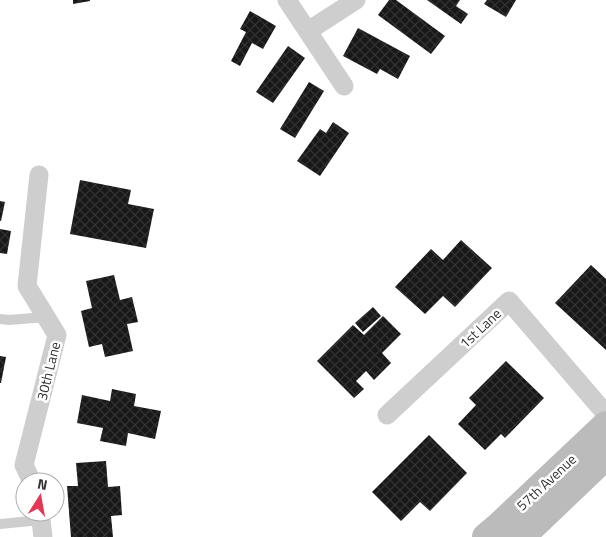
<svg xmlns="http://www.w3.org/2000/svg" width="606" height="537" font-family="'Titillium Web',sans-serif">
<style>
.building{fill:url(#building-cross-hatch)}
.lines{fill:none;stroke-linecap:round;stroke-linejoin:round}
.lane{stroke:#cecece;stroke-width:10}
.street{stroke:#cecece;stroke-width:19}
.secondary{stroke:#bbb;stroke-width:28}
.labels{text-anchor:middle;dominant-baseline:central;stroke-width:5;stroke-linejoin:round;paint-order:stroke}
.street-label{font-size:14px;fill:#313131;stroke:#fff}
</style>
<defs>
<pattern id="building-cross-hatch" width="8" height="8" patternUnits="userSpaceOnUse" patternTransform="scale(1.25)"><rect width="8" height="8" fill="#181818"/><path d="M0 0l8 8M0 8l8-8" fill="none" stroke="#313131"/></pattern>
</defs>
<rect width="100%" height="100%" fill="#fff"/>
<!-- building -->
<g class="building">
<path d="M 73,0 L 90,0 L 90,1 L 73,4 Z"/>
<path d="M 389,0 L 396,0 L 445,36 L 431,54 L 378,15 Z"/>
<path d="M 427,0 L 460,0 L 456,6 L 468,14 L 461,24 Z"/>
<path d="M 487,0 L 516,0 L 506,17 L 484,4 Z"/>
<path d="M 250,11 L 276,26 L 263,49 L 252,43 L 240,66 L 231,61 L 246,32 L 240,29 Z"/>
<path d="M 358,28 L 410,56 L 398,79 L 380,69 L 377,74 L 343,56 Z"/>
<path d="M 288,46 L 305,58 L 273,103 L 256,92 Z"/>
<path d="M 309,82 L 324,91 L 295,138 L 280,129 Z"/>
<path d="M 333,122 L 349,133 L 320,176 L 297,161 L 320,129 L 326,133 Z"/>
<path d="M 80,180 L 131,190 L 128,204 L 154,209 L 146,248 L 70,234 Z"/>
<path d="M 0,201 L 5,202 L 1,221 L 0,221 Z"/>
<path d="M 0,229 L 11,231 L 7,254 L 0,253 Z"/>
<path d="M 461,240 L 492,268 L 455,307 L 443,296 L 425,314 L 395,287 L 431,249 L 443,260 Z"/>
<path d="M 591,265 L 606,279 L 606,350 L 555,303 Z"/>
<path d="M 114,275 L 120,300 L 132,297 L 138,322 L 127,324 L 133,351 L 105,357 L 102,344 L 89,347 L 81,311 L 92,308 L 86,281 Z"/>
<path d="M 373,307 L 381,316 L 363,332 L 355,323 Z"/>
<path d="M 383,316 L 401,334 L 382,353 L 391,363 L 374,380 L 366,371 L 356,381 L 364,389 L 354,398 L 317,361 L 353,325 L 364,335 Z"/>
<path d="M 0,356 L 6,357 L 1,383 L 0,383 Z"/>
<path d="M 506,361 L 544,398 L 505,438 L 501,434 L 485,450 L 458,424 L 476,405 L 469,398 Z"/>
<path d="M 112,389 L 136,394 L 134,406 L 161,411 L 155,439 L 128,433 L 126,446 L 100,441 L 103,428 L 77,423 L 82,395 L 110,401 Z"/>
<path d="M 429,435 L 467,473 L 430,511 L 420,502 L 401,521 L 372,492 Z"/>
<path d="M 106,461 L 108,487 L 120,486 L 122,515 L 111,516 L 113,537 L 71,537 L 67,486 L 78,486 L 76,463 Z"/>
</g>
<g class="lines">
<!-- lane -->
<g class="lane">
<path d="M 0,319 L 9,320 L 46,317"/>
<path d="M 0,524 L 41,520"/>
</g>
<!-- street -->
<g class="street">
<path d="M 287,0 L 344,86"/>
<path d="M 308,31 L 356,0"/>
<path d="M 387,415 L 509,301 L 606,414"/>
<path d="M 32,482 L 24,465 L 57,335 L 27,286 L 39,175"/>
<path d="M 40,512 L 43,537"/>
</g>
<!-- secondary -->
<g class="secondary">
<path d="M 486,537 L 499,526 L 606,425"/>
<path d="M 521,537 L 606,456"/>
</g>
</g>
<g class="labels">
<!-- street labels -->
<g class="street-label">
<text transform="translate(480 328) rotate(-43)">1st Lane</text>
<text transform="translate(48 371) rotate(-76)">30th Lane</text>
<text transform="translate(546 482) rotate(-43)">57th Avenue</text>
</g>
</g>
<!-- north arrow -->
<g transform="translate(40 497) rotate(11)"><circle r="24" fill="#ffffff" stroke="#adadad"/>
<path d="M0-4L9 19L0 12L-9 19Z" fill="#e33855"/>
<text y="-8" font-size="14" font-weight="bold" text-anchor="middle" fill="#313131">N</text>
</g>
</svg>
